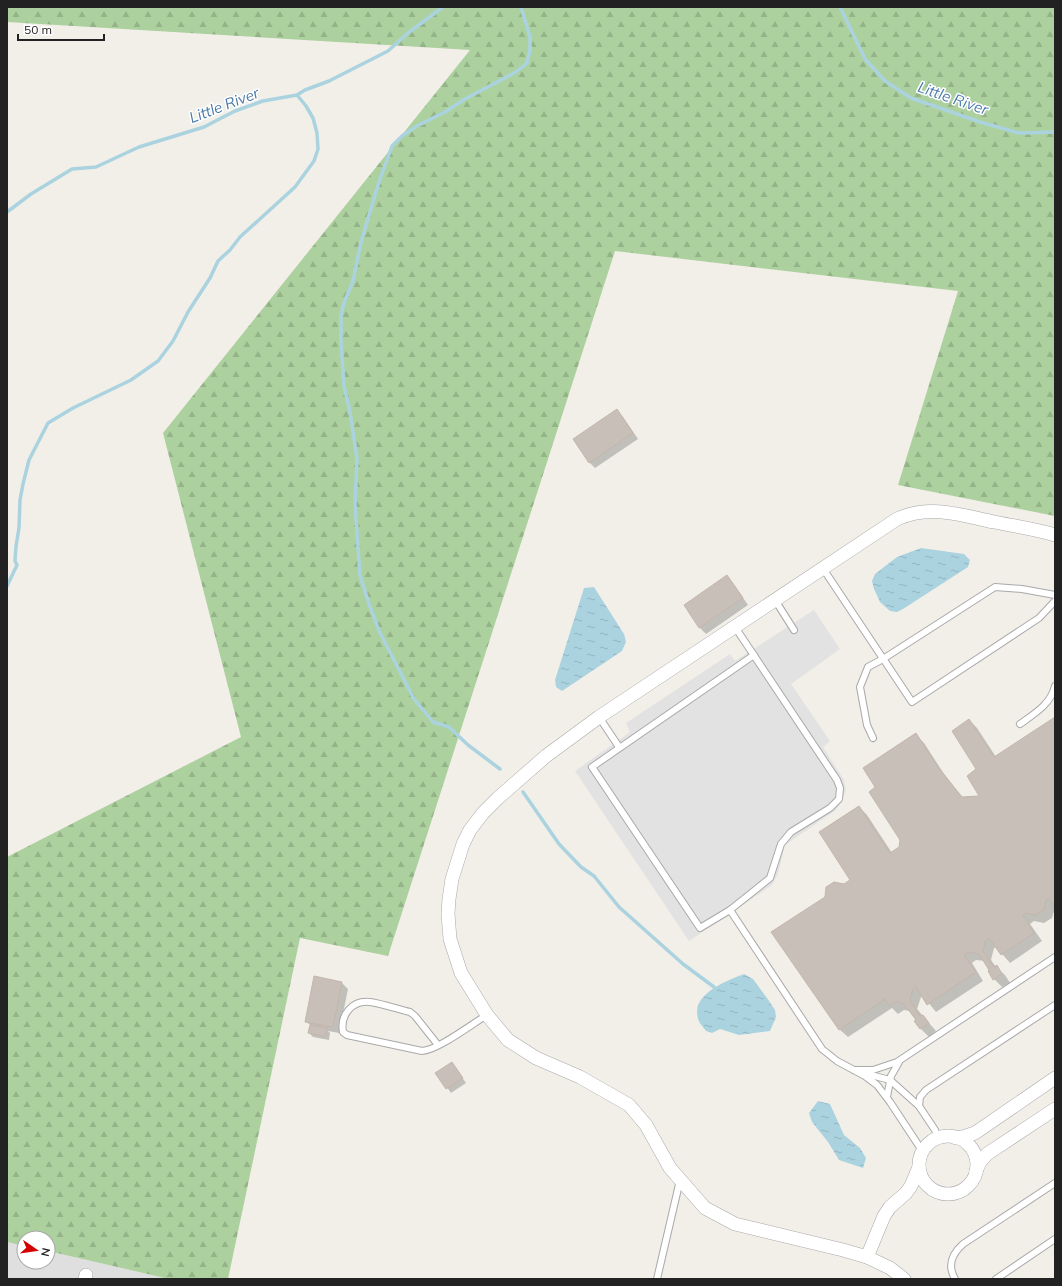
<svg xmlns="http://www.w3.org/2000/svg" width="1062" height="1286" font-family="Mulish,sans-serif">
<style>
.residential{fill:#e0dfdf}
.forest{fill:url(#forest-firs)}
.parking{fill:#e2e2e2}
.water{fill:url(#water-ripples)}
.shadow{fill:#0003}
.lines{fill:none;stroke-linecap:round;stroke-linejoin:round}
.stream{stroke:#aad3df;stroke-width:3.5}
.building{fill:#c7bfb8;stroke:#c4b6ab}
.lane-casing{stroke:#a9a9a9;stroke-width:8}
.street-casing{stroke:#a9a9a9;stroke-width:14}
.lane{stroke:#fff;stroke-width:6}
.street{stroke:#fff;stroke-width:13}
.labels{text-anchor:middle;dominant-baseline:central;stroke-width:3;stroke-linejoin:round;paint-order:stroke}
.water-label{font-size:15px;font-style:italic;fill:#4a7aab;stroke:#fff}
</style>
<defs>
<pattern id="forest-firs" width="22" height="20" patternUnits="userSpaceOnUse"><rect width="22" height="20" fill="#add19e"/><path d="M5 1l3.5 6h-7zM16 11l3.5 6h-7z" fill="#95b388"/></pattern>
<pattern id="water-ripples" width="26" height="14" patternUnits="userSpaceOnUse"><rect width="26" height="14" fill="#aad3df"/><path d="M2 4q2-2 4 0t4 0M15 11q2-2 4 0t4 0" fill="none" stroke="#92b5bf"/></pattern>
</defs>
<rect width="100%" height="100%" fill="#f2efe9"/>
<!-- residential -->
<path class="residential" d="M 7,1242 L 24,1246 L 24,1262 L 48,1262 L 48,1251 L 169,1279 L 7,1279 Z"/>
<!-- forest -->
<path class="forest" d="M 7,7 L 1055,7 L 1055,516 L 898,485 L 958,291 L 615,251 L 388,956 L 300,938 L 228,1279 L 169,1279 L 48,1251 L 48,1238 L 24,1238 L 24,1246 L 7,1242 L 7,857 L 241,737 L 163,433 L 470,50 L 7,22 Z"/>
<!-- parking -->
<path class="parking" d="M 814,610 L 840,649 L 791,684 L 830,741 L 823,747 L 844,780 L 846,790 L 842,801 L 836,810 L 785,845 L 778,874 L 772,885 L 689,941 L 575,771 L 630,732 L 626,723 L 730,654 L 735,661 Z"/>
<!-- water -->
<g class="water">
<path d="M 921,548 L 964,554 L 970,560 L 968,567 L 903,609 L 897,612 L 890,611 L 880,602 L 874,589 L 872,581 L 875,574 L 897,557 Z"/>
<path d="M 594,587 L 624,634 L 626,642 L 622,651 L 562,691 L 556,687 L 555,680 L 584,588 Z"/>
<path d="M 744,974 L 753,979 L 767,998 L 775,1010 L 776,1017 L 770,1031 L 739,1035 L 720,1029 L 712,1033 L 706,1031 C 704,1028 700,1024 699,1021 C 688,995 726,981 744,974 Z"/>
<path d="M 818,1101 L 830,1104 L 844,1135 L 860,1148 L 866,1158 L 863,1168 L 839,1160 L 828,1142 L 812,1122 L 809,1113 Z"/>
</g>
<!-- shadow -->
<g class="shadow">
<path d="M 617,411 L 623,417 L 638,439 L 595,468 L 589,462 Z"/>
<path d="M 727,577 L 733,583 L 748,605 L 706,634 L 700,628 L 685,606 Z"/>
<path d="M 1055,718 L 1055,908 L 1052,918 L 1044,923 L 1034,921 L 1030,924 L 1042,941 L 1010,963 L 996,947 L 994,948 L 991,960 L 996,967 L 1005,975 L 1010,983 L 1002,987 L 994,979 L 990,970 L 985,961 L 976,960 L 972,963 L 983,981 L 936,1012 L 923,996 L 921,997 L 917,1009 L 936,1031 L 929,1037 L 921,1029 L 917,1020 L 910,1011 L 904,1010 L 898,1014 L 892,1008 L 848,1037 L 839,1029 L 844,885 L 852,880 L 859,807 L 867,815 L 892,853 L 900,848 L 901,839 L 877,787 L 916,735 L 924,743 L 946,777 L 963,798 L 981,797 L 978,770 L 969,720 L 977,728 L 996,757 Z"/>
<path d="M 342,983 L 348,989 L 339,1033 L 328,1031 L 330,1033 L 329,1040 L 313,1037 L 309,1033 L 311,1026 L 306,1021 Z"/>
<path d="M 452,1063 L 466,1083 L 451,1093 L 437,1073 Z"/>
</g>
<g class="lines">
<!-- stream -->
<g class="stream">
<path d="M 840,7 L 865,59 L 885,81 L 911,98 L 980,122 L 1019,133 L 1055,132"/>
<path d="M 7,212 L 31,194 L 72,169 L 96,167 L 139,147 L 204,127 L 235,111 L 263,101 L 297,95 L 305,90 L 329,81 L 388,51 L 408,33 L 443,7"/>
<path d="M 7,586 L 17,565 L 15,561 L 16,546 L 19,528 L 20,500 L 23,484 L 29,460 L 48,423 L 73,408 L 131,380 L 158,361 L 173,341 L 188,312 L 210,278 L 218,261 L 230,250 L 240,237 L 295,187 L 314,161 L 318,149 L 317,133 L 313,118 L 306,106 L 297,95"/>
<path d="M 500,769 L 468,745 L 449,727 L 433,722 L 414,699 L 379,631 L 368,601 L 360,575 L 355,504 L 357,459 L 350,412 L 344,386 L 341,343 L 341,315 L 344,303 L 353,281 L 361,242 L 378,185 L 392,146 L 402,136 L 417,126 L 445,112 L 465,99 L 516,72 L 527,63 L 530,50 L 530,37 L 521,7"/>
<path d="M 523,792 L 559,844 L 581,867 L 594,876 L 619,907 L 683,964 L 714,987"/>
</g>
</g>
<!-- building -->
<g class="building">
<path d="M 617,409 L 633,433 L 589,463 L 573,439 Z"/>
<path d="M 727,575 L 743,598 L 699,628 L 684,605 Z"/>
<path d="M 1055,717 L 1055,908 L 1049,898 L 1046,900 L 1044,910 L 1035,915 L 1026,913 L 1023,915 L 1034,933 L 1001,955 L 989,938 L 986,940 L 983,951 L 994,967 L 997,965 L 1002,974 L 993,980 L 988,971 L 989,970 L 979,954 L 968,952 L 964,955 L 976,972 L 927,1005 L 916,987 L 913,989 L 910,1000 L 920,1016 L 923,1015 L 929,1023 L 920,1029 L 914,1021 L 916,1020 L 904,1004 L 896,1002 L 889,1006 L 885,999 L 839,1030 L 771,932 L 825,897 L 826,887 L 834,882 L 844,884 L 850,880 L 819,832 L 859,806 L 890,853 L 899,847 L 900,840 L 869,792 L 875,787 L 863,768 L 916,733 L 938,767 L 962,797 L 979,796 L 967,776 L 976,769 L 952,731 L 969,719 L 994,757 Z"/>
<path d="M 314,976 L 342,982 L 333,1027 L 305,1022 Z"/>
<path d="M 310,1025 L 327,1028 L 325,1037 L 308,1033 Z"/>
<path d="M 452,1062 L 463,1078 L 446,1089 L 435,1073 Z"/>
</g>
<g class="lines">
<defs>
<g id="lane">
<path d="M 822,567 L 912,702 L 1039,618 L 1055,601"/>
<path d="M 775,600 L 794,630"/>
<path d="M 754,655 L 592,767 L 700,928 L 730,910 L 822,1049 L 837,1061 L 865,1076 L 877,1085 L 890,1102 L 923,1152"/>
<path d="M 599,717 L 619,747"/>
<path d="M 1020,724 C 1034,714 1051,704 1055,686"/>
<path d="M 873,738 L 867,725 L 860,687 L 868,667 L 883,659 L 995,587 L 1022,589 L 1055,595"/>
<path d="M 730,910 L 770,878 L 781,844 L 791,832 L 830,808 L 839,799 L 840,788 L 837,780 L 735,627"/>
<path d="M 438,1045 L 415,1016 L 410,1012 C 397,1009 383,1004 370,1002 C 352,1000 340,1015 343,1032 L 347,1035 L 422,1051 C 438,1050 472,1024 487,1015"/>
<path d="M 854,1070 L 873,1070 L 897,1062 L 1055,957"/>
<path d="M 863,1073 L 890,1080 L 919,1106"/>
<path d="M 887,1097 L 891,1076 L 899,1062"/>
<path d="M 938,1138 L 935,1130 L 919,1106 L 920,1097 L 926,1090 L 1055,1005"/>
<path d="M 657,1279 L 680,1180"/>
<path d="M 955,1279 C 947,1265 952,1254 963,1244 L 1055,1183"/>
<path d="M 996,1279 L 1055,1239"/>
</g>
<g id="street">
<circle cx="948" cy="1165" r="29"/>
<path d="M 956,1138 L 966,1136 L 975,1133 L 1055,1078"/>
<path d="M 976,1171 L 980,1162 L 987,1154 L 1055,1109"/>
<path d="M 867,1257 L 884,1216 L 890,1207 L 906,1193 L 911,1186 L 919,1167"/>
<path d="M 85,1279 L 86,1275"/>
<path d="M 904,1279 L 890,1268 L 867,1257 L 843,1250 L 735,1224 L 705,1208 L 670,1168 L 646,1125 L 629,1105 L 580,1077 L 536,1058 L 508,1040 L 487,1015 L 461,973 L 450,939 L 448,914 L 449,899 L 452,879 L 463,844 L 470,830 L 483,813 L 498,798 L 546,756 L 599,717 L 897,519 C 930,504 961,515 994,522 C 1014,526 1035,529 1055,535"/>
</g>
</defs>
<!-- lane casing -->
<use href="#lane" class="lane-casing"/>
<!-- street casing -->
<use href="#street" class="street-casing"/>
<!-- lane -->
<use href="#lane" class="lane"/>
<!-- street -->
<use href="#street" class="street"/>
</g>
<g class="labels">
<!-- water labels -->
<g class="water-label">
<text transform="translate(953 98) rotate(19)">Little River</text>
<text transform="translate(224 105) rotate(-21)">Little River</text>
</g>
</g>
<!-- border -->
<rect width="1062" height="1286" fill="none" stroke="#222222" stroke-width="16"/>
<!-- north arrow -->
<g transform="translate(36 1250) rotate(103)"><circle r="19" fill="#ffffff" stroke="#a7a7a7"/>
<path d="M0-3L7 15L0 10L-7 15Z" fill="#d40000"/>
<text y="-6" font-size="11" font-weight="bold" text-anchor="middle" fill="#222222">N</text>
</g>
<!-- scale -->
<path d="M18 34v6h86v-6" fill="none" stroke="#222222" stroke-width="2"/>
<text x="24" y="34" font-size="12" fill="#222222" stroke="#ffffff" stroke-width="3" paint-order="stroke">50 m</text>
</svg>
